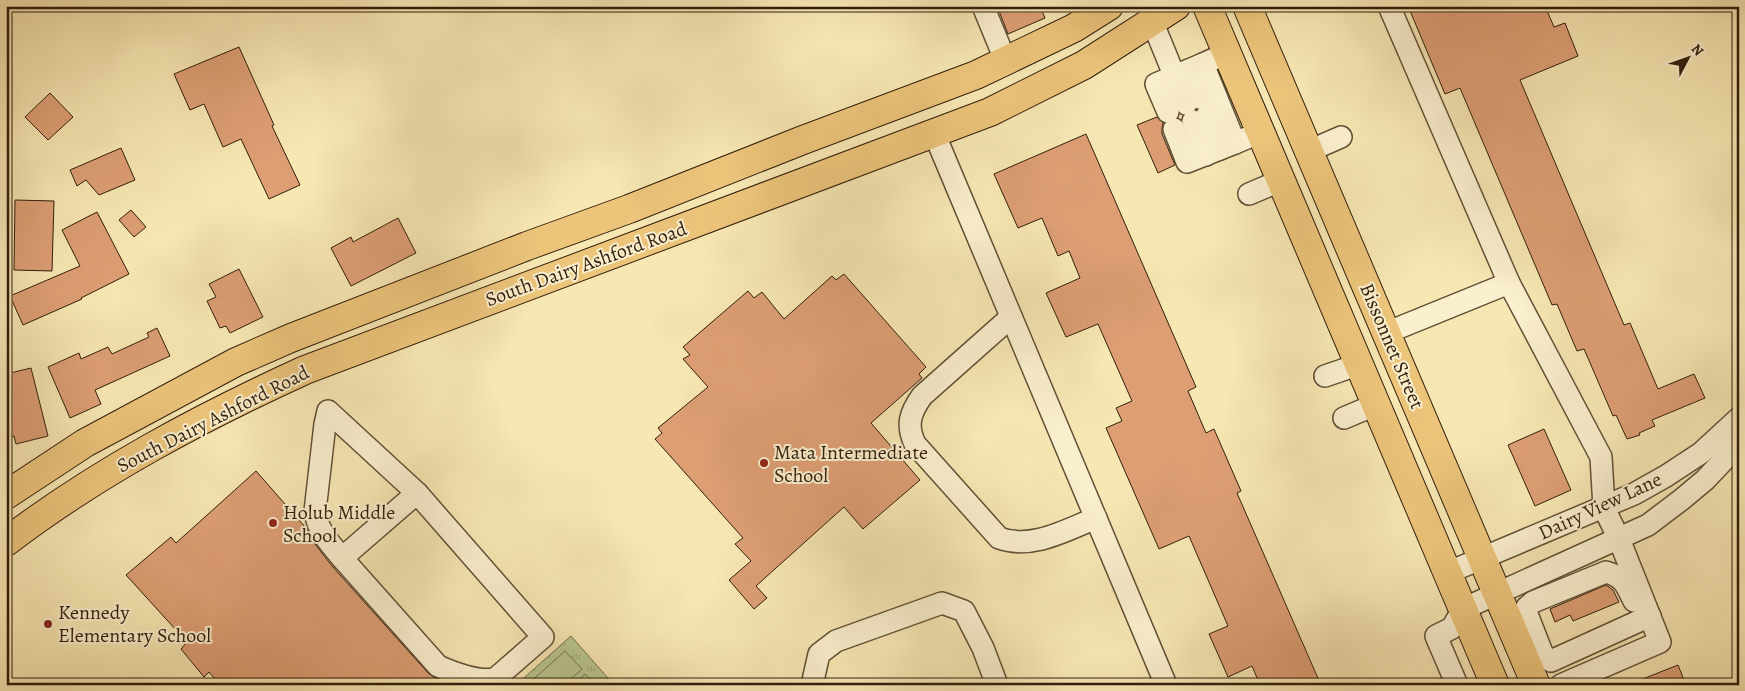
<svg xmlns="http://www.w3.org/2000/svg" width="1745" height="691" font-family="Alegreya,serif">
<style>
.park{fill:url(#park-tufts);stroke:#75724e}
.pitch{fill:#b9c68f;stroke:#75724e}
.building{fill:#dd9e74;stroke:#311e0d}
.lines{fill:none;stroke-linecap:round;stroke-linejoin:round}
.minor-casing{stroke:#625036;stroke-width:24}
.major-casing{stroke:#311e0d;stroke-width:30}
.minor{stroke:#faefce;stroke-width:21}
.major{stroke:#ecc47a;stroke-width:28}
.poi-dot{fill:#8f2418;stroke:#faefce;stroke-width:2}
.labels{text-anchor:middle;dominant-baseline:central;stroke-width:4;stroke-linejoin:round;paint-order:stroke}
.street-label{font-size:20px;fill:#311e0d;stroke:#faefce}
.poi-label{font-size:20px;fill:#311e0d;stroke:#faefce;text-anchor:start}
</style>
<defs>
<pattern id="park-tufts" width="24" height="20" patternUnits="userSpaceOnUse" patternTransform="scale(1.25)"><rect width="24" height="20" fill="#b9c68f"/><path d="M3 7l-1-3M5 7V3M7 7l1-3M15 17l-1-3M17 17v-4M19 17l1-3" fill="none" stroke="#a0aa7a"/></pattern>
</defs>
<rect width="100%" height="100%" fill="#f7e7b3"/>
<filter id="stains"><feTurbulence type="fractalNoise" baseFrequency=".004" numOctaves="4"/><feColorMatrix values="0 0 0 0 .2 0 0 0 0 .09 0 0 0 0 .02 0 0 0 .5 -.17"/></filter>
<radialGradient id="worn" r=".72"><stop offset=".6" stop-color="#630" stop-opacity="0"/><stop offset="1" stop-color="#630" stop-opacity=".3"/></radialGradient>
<!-- park -->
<path class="park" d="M 571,636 L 614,685 L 516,685 Z"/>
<!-- pitch -->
<g class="pitch">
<path d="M 565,651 L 582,669 L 564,685 L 527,685 Z"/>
<path d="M 585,674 L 595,685 L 573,685 Z"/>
</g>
<!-- building -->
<g class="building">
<path d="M 997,6 L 1040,6 L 1045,18 L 1008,34 Z"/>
<path d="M 1408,6 L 1545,6 L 1554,27 L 1565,23 L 1578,56 L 1520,80 L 1624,325 L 1630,323 L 1658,389 L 1694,374 L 1705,398 L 1652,420 L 1655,426 L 1639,433 L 1640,435 L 1627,439 L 1616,415 L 1613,416 L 1584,349 L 1577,351 L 1557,304 L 1552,305 L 1460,88 L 1445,94 Z"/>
<path d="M 239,47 L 274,125 L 272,126 L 300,185 L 269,199 L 241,139 L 223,147 L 204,104 L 190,110 L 174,74 Z"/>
<path d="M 50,93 L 73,117 L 48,140 L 25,117 Z"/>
<path d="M 1157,117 L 1163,123 L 1162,128 L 1162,134 L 1175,165 L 1158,173 L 1137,125 Z"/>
<path d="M 1086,134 L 1196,387 L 1188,391 L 1206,433 L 1214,429 L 1241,491 L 1237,493 L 1321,685 L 1260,685 L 1252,666 L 1228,677 L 1209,634 L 1228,626 L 1189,536 L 1159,549 L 1106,428 L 1122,421 L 1116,408 L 1132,401 L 1098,324 L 1066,337 L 1046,293 L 1080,278 L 1069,251 L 1058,256 L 1042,218 L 1018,228 L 994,174 Z"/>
<path d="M 121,148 L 135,180 L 99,195 L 86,180 L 77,186 L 70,170 Z"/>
<path d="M 15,200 L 54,201 L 52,271 L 14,270 Z"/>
<path d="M 131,210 L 146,227 L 134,237 L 119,220 Z"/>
<path d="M 97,212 L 129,274 L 81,298 L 82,299 L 23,325 L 10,296 L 80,266 L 62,230 Z"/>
<path d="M 398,218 L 416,253 L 351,286 L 331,248 L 351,237 L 353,242 Z"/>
<path d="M 239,269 L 263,317 L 230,333 L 226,326 L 220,328 L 207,301 L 216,297 L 209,284 Z"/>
<path d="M 844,274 L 926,367 L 919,374 L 922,378 L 871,423 L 920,480 L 863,529 L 844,507 L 756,586 L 767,598 L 754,609 L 729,580 L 751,561 L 735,544 L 743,538 L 655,439 L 662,433 L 658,428 L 708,387 L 683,359 L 690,355 L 683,347 L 748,291 L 754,298 L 762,292 L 784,319 L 832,276 L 836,280 Z"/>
<path d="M 157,328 L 170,356 L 95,390 L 101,404 L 70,418 L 48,367 L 79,353 L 81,359 L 108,347 L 112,354 L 149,337 L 147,333 Z"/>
<path d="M 31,368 L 48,436 L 16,444 L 14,436 L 6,438 L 6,420 L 11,419 L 6,398 L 6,374 Z"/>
<path d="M 1544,429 L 1571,490 L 1535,506 L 1508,445 Z"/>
<path d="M 256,471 L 307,529 L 315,544 L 332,566 L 429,674 L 439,680 L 443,685 L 220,685 L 209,672 L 204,677 L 181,649 L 187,642 L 126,575 L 171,537 L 176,543 Z"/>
<path d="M 1606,585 L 1613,590 L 1619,602 L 1573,621 L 1570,615 L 1555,622 L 1550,609 Z"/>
<path d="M 1678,665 L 1686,685 L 1630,685 L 1630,684 Z"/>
</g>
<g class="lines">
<defs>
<g id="minor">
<path d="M 983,6 L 1006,62"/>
<path d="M 1389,6 L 1509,283 L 1601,457 L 1604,508 L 1619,539 L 1660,642 L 1561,685"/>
<path d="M 1152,21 L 1186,104"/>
<path d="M 1227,53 L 1203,64 L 1235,143 L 1261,132"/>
<path d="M 1189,70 L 1200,98"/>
<path d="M 1168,112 L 1156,84 L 1203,64"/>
<path d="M 1207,115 L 1220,149"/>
<path d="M 1193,121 L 1206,155"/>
<path d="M 1174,129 L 1187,162 L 1235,143"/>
<path d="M 934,133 L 1166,685"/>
<path d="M 1309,151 L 1341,137"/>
<path d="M 1249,194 L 1282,180"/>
<path d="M 1011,317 L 922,396 C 910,413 906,425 915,444 L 999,538 C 1032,550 1066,530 1096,518"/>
<path d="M 1386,333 L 1509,283"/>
<path d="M 1325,376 L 1360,364"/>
<path d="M 1344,418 L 1377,404"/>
<path d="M 417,493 L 543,637 L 495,679 C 477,682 454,673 438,666 L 342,558 Z"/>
<path d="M 342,558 C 329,542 318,532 315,511 L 325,424 L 328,411 L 417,493"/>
<path d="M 1447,573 L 1634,494 L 1666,476 L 1701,453 L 1739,418"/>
<path d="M 1543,655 L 1527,614 L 1527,607 L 1533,602 L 1606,572 C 1624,577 1626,585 1634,601"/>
<path d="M 1533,659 L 1543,655 L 1551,661 L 1650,616"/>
<path d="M 812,685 L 819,654 L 836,641 L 942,603 L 964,611 L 983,648 L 997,685"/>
<path d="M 1457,685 L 1436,636 L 1452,628 L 1463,609 L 1648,525 L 1681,500 L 1705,480 L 1739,444"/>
</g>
<g id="major">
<path d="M 1207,6 L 1495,685"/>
<path d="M 1247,6 L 1536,685"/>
<path d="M 6,495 L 85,443 L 236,362 L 291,338 L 527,246 L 629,209 L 803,140 L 976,75 L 1074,28 L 1109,6"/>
<path d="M 6,542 C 98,472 200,418 305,370 L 990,112 L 1084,65 L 1176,6"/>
</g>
</defs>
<!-- minor casing -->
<use href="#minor" class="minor-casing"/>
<!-- major casing -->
<use href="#major" class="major-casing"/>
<!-- minor -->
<use href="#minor" class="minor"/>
<!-- major -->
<use href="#major" class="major"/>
</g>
<!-- markers -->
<g class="poi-dot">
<circle cx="764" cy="463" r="5"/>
<circle cx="273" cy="523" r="5"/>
<circle cx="48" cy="624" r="5"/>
</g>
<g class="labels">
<!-- street labels -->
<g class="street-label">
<text transform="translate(586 264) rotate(-20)">South Dairy Ashford Road</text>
<text transform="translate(1392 346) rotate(67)">Bissonnet Street</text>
<text transform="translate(213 419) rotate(-27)">South Dairy Ashford Road</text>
<text transform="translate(1600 506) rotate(-25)">Dairy View Lane</text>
</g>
<!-- poi labels -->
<g class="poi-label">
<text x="774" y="452">Mata Intermediate<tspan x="774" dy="23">School</tspan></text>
<text x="283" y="512">Holub Middle<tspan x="283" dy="23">School</tspan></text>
<text x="58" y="612">Kennedy<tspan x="58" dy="23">Elementary School</tspan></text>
</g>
</g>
<!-- margin -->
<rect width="1745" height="691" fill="none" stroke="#f7e7b3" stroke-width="25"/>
<rect x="8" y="8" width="1730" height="676" fill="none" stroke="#311e0d" stroke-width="2.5"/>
<rect x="12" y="12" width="1720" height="666" fill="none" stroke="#311e0d"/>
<!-- north arrow -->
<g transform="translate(1688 58) rotate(49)" stroke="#faefce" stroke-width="4" paint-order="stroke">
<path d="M0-4L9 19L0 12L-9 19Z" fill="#311e0d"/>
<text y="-8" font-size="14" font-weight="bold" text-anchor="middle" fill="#311e0d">N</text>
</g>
<rect width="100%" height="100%" filter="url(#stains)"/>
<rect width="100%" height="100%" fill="url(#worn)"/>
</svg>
